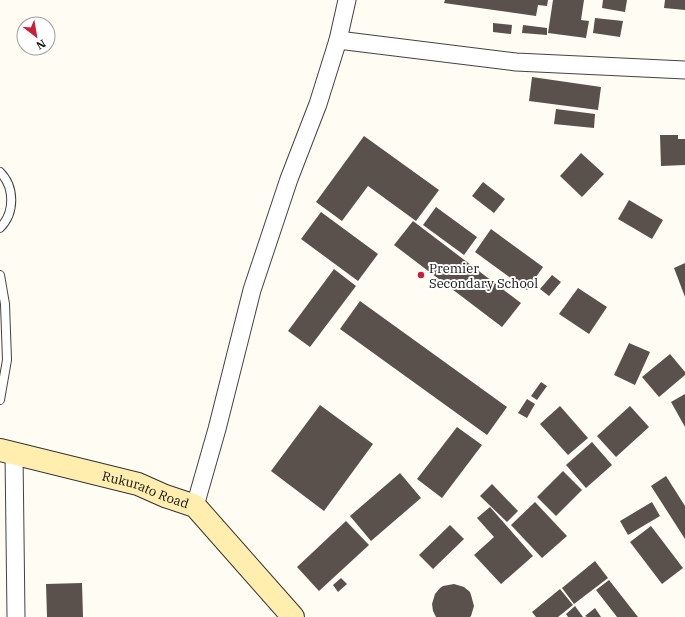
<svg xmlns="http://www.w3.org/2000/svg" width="685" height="617" font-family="'IBM Plex Serif',serif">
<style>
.building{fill:#5a504c}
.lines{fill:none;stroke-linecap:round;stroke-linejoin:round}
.lane-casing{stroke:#434343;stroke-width:10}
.street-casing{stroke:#434343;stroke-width:19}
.secondary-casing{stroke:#323232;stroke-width:24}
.lane{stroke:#fff;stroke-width:8}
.street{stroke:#fff;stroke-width:17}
.secondary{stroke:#ffeeae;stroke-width:22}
.poi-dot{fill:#c91f37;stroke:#fff;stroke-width:1.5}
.labels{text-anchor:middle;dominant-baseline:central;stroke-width:4;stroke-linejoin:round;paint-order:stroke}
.poi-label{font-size:13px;fill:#101010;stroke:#fff;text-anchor:start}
.street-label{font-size:13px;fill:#101010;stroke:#fff}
</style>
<rect width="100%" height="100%" fill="#fffcf3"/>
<!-- building -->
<g class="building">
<path d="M 445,0 L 548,0 L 547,6 L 538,5 L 536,16 L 444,3 Z"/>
<path d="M 553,0 L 584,0 L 581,20 L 589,21 L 586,38 L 548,33 Z"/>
<path d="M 603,0 L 627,0 L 625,12 L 602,8 Z"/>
<path d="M 665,0 L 685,0 L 685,10 L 664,8 Z"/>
<path d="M 595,18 L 623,21 L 620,37 L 593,33 Z"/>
<path d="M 493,23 L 512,25 L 511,34 L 493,32 Z"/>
<path d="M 523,25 L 547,28 L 547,35 L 522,33 Z"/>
<path d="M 532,77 L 601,87 L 598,110 L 529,101 Z"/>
<path d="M 556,109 L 595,114 L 594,128 L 554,124 Z"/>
<path d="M 660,135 L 678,135 L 678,139 L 685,139 L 685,165 L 661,166 Z"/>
<path d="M 364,136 L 439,190 L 416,221 L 368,186 L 342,221 L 316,202 Z"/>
<path d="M 581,153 L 604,174 L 582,197 L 560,176 Z"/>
<path d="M 483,182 L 505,199 L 494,213 L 472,196 Z"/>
<path d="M 629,200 L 663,220 L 652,239 L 618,219 Z"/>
<path d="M 436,207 L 477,237 L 464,255 L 423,225 Z"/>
<path d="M 321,212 L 378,254 L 358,281 L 301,239 Z"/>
<path d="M 413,221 L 521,303 L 502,327 L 394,245 Z"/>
<path d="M 491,229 L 543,267 L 527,290 L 475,252 Z"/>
<path d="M 685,263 L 685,297 L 674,268 Z"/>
<path d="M 334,269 L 356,286 L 310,347 L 288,331 Z"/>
<path d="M 552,275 L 561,282 L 549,296 L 540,289 Z"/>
<path d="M 578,288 L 607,307 L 589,334 L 559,314 Z"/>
<path d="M 360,301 L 507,407 L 487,435 L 340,329 Z"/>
<path d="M 629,343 L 650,352 L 635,385 L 614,375 Z"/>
<path d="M 670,354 L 685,372 L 685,375 L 659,397 L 642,377 Z"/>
<path d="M 541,382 L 547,386 L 537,400 L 531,396 Z"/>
<path d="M 685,394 L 685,427 L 671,402 Z"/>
<path d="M 527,399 L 535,404 L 527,418 L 518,413 Z"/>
<path d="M 320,405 L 373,444 L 324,511 L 271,471 Z"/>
<path d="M 560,406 L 588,438 L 568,455 L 540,424 Z"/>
<path d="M 630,406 L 649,427 L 616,457 L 597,436 Z"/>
<path d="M 457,427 L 482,445 L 442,498 L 417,479 Z"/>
<path d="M 592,442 L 612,465 L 586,488 L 566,465 Z"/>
<path d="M 563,471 L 582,490 L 556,516 L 537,497 Z"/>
<path d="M 400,473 L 421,498 L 371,541 L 350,516 Z"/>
<path d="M 666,476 L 685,506 L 685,539 L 651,486 Z"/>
<path d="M 492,484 L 518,511 L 507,522 L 480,496 Z"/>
<path d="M 535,502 L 567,536 L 542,558 L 511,525 Z"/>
<path d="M 652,502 L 660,516 L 628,535 L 620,521 Z"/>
<path d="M 490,507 L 533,556 L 501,584 L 474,555 L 494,537 L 477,518 Z"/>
<path d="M 346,521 L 369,545 L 319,591 L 297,567 Z"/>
<path d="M 450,525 L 464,539 L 433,569 L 419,555 Z"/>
<path d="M 651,526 L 683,568 L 662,584 L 630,542 Z"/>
<path d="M 595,561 L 608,578 L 574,604 L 562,588 Z"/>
<path d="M 341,578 L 347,584 L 338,592 L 333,585 Z"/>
<path d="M 609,580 L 638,617 L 617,617 L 596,590 Z"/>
<path d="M 82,583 L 83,617 L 47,617 L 46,584 Z"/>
<path d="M 454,584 L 464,587 L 470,592 L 471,595 L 474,606 L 471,616 L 470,617 L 436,617 L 433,611 L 432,604 L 435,594 L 440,588 L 443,586 Z"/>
<path d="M 560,589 L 573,605 L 558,617 L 536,617 L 532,612 Z"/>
<path d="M 575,606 L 583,617 L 568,617 L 566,614 Z"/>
<path d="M 595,608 L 601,617 L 587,617 L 585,616 Z"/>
</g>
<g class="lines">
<defs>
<g id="lane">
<path d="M 0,172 C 15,187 15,213 0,228"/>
<path d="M 0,275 L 5,304 L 7,360 L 0,400"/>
</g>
<g id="street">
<path d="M 338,40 L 516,62 L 685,70"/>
<path d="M 14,453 L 16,617"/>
<path d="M 195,506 L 217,429 L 252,290 L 289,179 L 318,104 L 338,40 L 347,0"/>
</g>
<g id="secondary">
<path id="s1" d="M 0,450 L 138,484 L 165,496 L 195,506 L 293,617"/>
</g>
</defs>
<!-- lane casing -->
<use href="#lane" class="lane-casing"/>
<!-- street casing -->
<use href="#street" class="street-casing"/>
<!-- secondary casing -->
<use href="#secondary" class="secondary-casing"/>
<!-- lane -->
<use href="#lane" class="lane"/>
<!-- street -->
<use href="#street" class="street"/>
<!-- secondary -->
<use href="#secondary" class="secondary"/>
</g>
<!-- markers -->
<circle class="poi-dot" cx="421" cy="275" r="4"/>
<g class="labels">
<!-- poi labels -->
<g class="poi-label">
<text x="429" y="268">Premier<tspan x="429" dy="15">Secondary School</tspan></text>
</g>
<!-- street labels -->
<g class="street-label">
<text stroke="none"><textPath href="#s1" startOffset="151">Rukurato Road</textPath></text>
</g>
</g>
<!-- north arrow -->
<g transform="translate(36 36) rotate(149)"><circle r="19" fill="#ffffff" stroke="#9f9f9f"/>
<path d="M0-3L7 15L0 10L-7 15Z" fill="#c91f37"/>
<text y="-6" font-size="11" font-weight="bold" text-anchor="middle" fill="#101010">N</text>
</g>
</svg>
